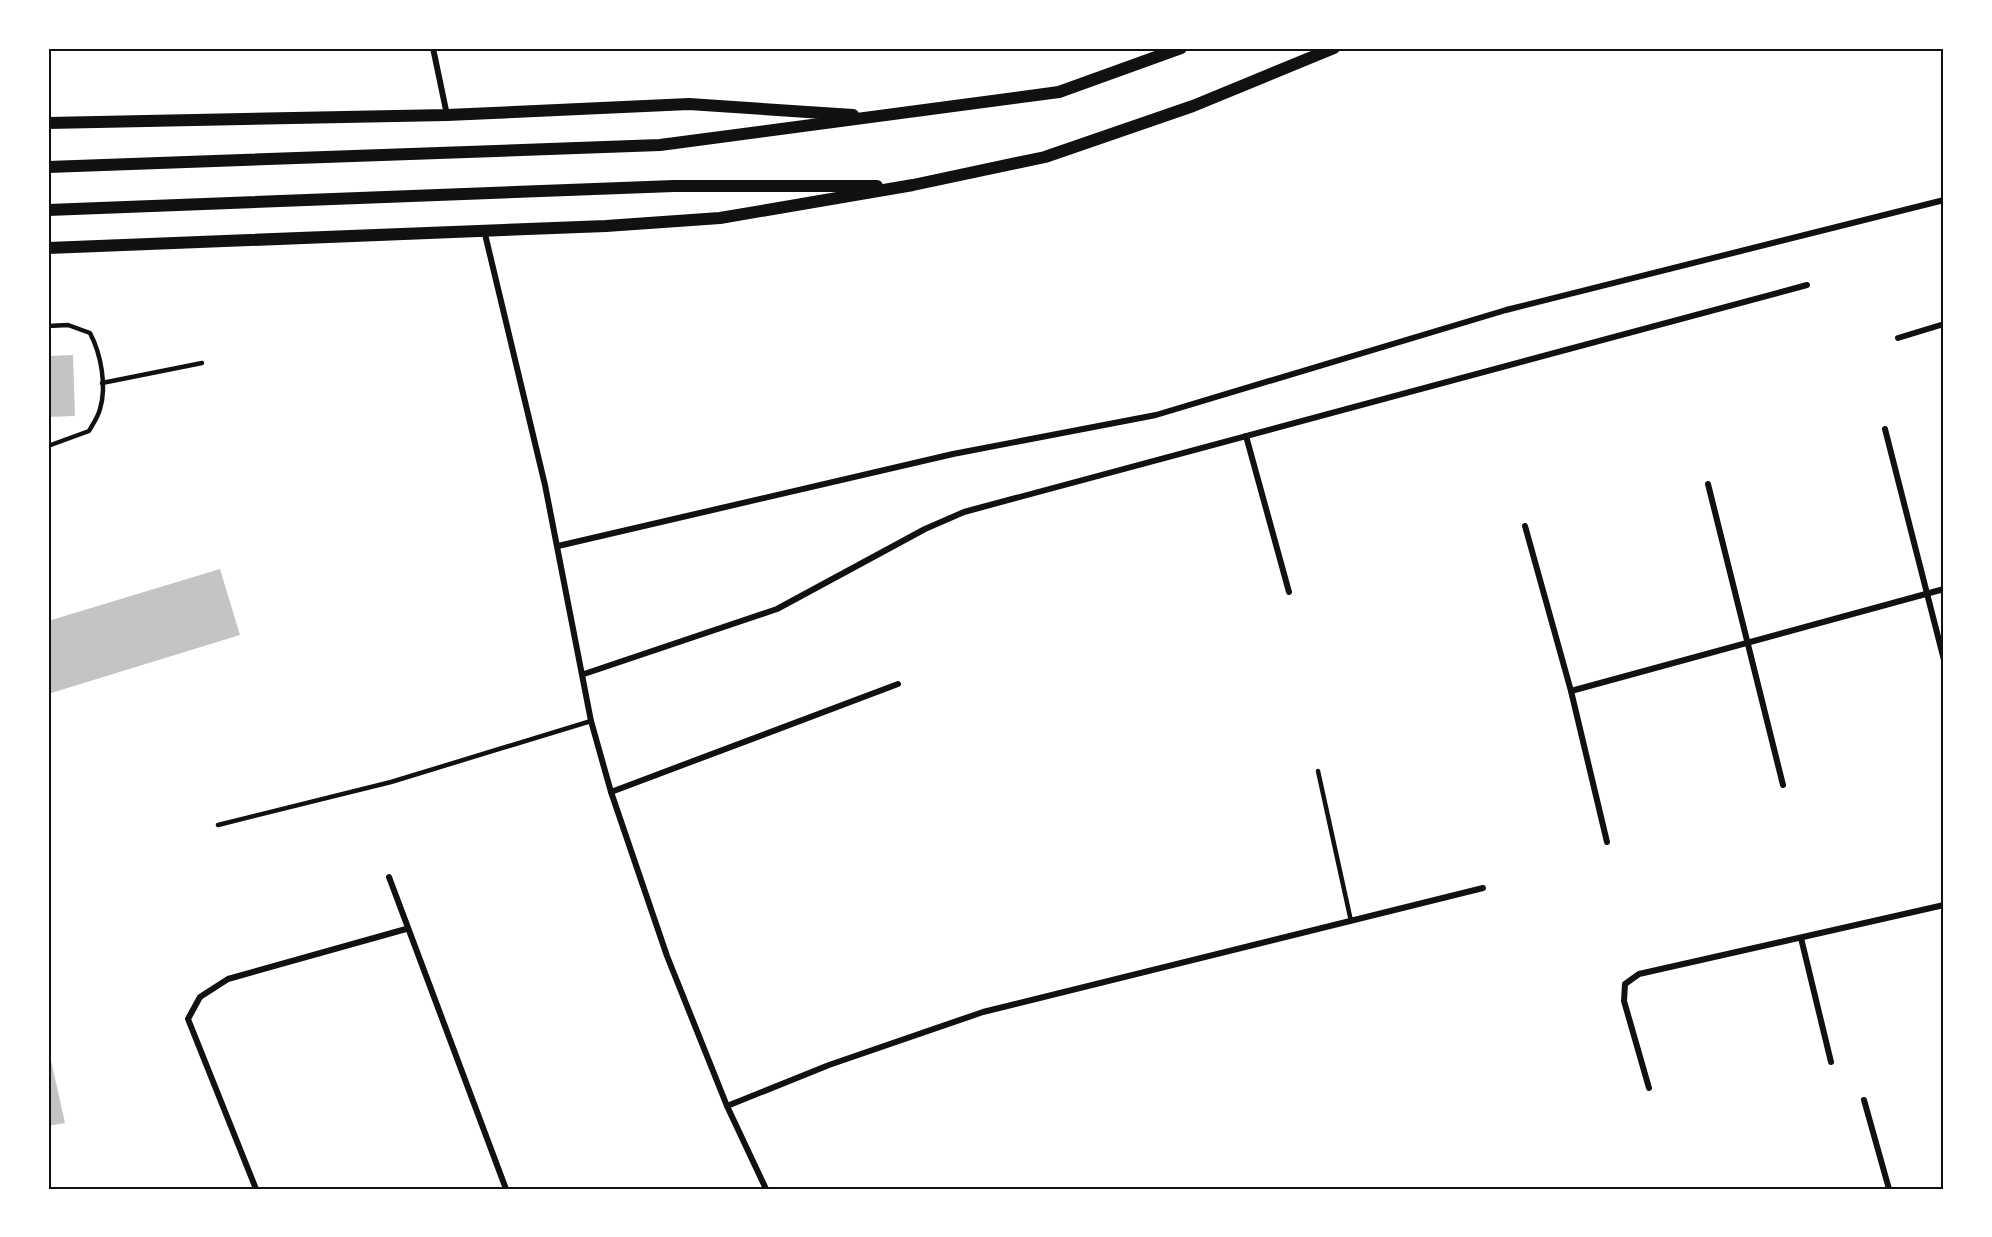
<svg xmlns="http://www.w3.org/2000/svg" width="1992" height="1237" font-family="'Archivo Narrow',sans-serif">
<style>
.building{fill:#c4c4c4}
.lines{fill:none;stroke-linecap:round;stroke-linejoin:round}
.service{stroke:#111;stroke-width:4.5}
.minor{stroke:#111;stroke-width:6}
.secondary{stroke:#111;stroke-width:12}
.neatline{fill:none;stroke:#111;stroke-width:2}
</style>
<rect width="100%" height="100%" fill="#fff"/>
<!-- building -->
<g class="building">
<path d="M 73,355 L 75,416 L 48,417 L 48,356 Z"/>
<path d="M 220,569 L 240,635 L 48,694 L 48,621 Z"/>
<path d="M 48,1047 L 65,1123 L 48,1126 Z"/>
</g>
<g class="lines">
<!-- service -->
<g class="service">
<path d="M 48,326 L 68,325 L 90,333 C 101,354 107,386 100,409 C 98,417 93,424 89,431 L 48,446"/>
<path d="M 102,383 L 202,363"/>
<path d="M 1318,771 L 1351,921"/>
<path d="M 218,825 L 391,782 L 591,721"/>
</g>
<!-- minor -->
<g class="minor">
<path d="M 433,48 L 447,115"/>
<path d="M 484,230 L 545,485 L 591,721 L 611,792 L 667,956 L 727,1106 L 766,1189"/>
<path d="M 1898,338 L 1944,324"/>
<path d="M 1885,429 L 1944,660"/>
<path d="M 1246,436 L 1289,592"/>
<path d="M 1708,484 L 1783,785"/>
<path d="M 1525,526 L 1571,691 L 1607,842"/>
<path d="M 558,546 L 953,454 L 1156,415 L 1506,310 L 1944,200"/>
<path d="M 584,674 L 777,609 L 925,529 L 964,512 L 1807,285"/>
<path d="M 1571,691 L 1944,589"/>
<path d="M 611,792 L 898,684"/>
<path d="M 389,877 L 506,1189"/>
<path d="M 1801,938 L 1831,1062"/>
<path d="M 1649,1088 L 1624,1001 L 1625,984 L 1639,974 L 1944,905"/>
<path d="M 1864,1100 L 1889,1189"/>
<path d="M 727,1106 L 829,1065 L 983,1012 L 1483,888"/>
<path d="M 256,1189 L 188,1019 L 200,997 L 228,979 L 406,929"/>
</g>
<!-- secondary -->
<g class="secondary">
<path d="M 48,123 L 447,115 L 689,104 L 853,115"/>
<path d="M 48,167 L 660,145 L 1059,92 L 1181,48"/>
<path d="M 48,210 L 674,186 L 877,186"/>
<path d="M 48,248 L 606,226 L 720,218 L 913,185 L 1045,157 L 1193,106 L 1334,48"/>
</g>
</g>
<!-- border -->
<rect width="1992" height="1237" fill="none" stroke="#ffffff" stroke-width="99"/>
<rect x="50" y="50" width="1892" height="1138" class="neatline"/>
</svg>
